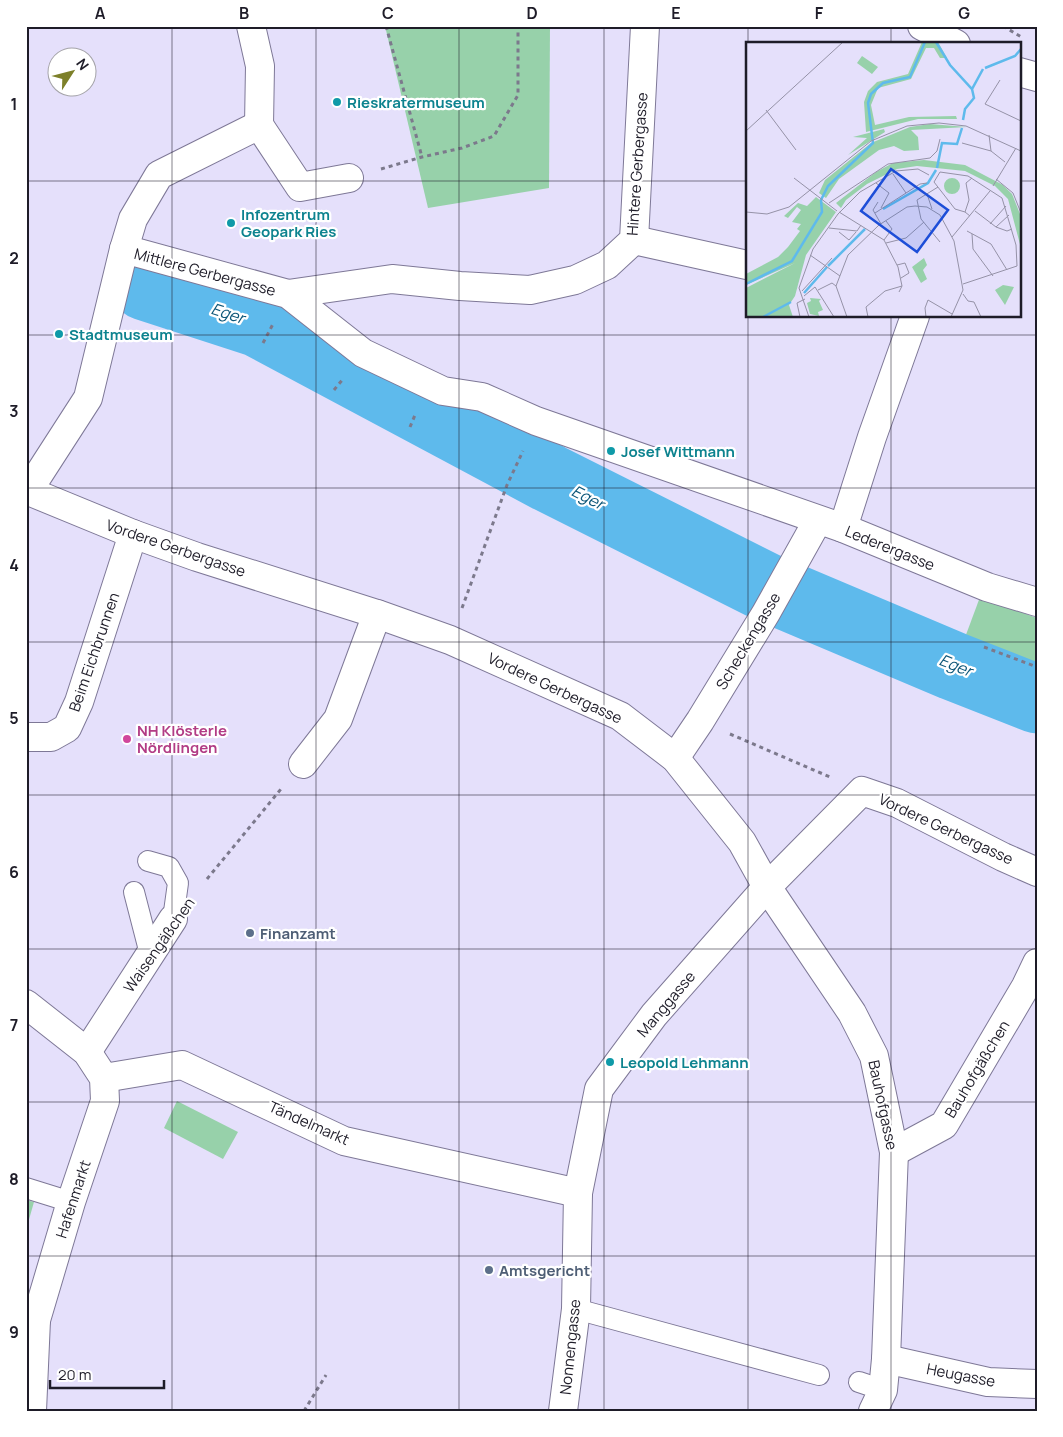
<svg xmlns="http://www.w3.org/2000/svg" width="1063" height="1437" font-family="Manrope,sans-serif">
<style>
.green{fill:#97d1aa}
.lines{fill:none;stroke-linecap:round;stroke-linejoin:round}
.stream{stroke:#5ebaec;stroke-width:11}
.river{stroke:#5ebaec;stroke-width:69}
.service-casing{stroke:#7e7897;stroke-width:22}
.pedestrian-casing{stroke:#7e7897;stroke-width:30}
.minor-casing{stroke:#7e7897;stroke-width:30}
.path{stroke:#7c798c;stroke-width:3;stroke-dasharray:4 4;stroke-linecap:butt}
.service{stroke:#fff;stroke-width:20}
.pedestrian{stroke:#fff;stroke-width:28}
.minor{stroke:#fff;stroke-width:28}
.grid{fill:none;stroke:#1e1c28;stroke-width:1;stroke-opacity:0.55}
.culture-dot{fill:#0f9aa8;stroke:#fff;stroke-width:2}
.hotel-dot{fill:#d1479c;stroke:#fff;stroke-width:2}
.service-dot{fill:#5c6f8a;stroke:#fff;stroke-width:2}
.labels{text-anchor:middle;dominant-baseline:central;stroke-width:4.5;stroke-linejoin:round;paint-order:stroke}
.culture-label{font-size:15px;font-weight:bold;fill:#0d838f;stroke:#fff;text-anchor:start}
.street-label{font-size:15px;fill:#1e1c28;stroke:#fff}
.hotel-label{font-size:15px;font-weight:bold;fill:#b23c85;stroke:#fff;text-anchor:start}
.service-label{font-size:15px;font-weight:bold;fill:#4e5e75;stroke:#fff;text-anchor:start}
.water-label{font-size:16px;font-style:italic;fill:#0e5779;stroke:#fff}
.inset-river{fill:none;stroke:#5ebaec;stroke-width:2.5}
.inset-road{fill:none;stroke:#9592a7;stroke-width:1}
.view{fill:#1d4ed8;fill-opacity:0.15;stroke:#1d4ed8;stroke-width:2.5}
.inset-edge{fill:none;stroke:#1e1c28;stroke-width:2.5}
.neatline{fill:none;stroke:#1e1c28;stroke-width:2}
.grid-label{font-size:16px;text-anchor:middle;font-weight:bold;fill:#1e1c28}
</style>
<rect width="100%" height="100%" fill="#e5e0fb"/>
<!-- green -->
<g class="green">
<path d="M 385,26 L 550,26 L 549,188 L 428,208 Z"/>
<path d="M 980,597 L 1037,618 L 1037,688 L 957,659 Z"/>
<path d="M 177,1101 L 238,1132 L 223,1159 L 164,1128 Z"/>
<path d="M 26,1200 L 34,1202 L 26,1230 Z"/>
</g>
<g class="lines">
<!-- stream -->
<path class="stream" d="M 953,666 L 977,655 L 1037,678"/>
<!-- river -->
<path class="river" d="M 145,286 L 259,323 L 549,478 L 766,587 L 953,666 L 1037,699"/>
<defs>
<g id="service">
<path d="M 148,861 L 169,867 L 178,883 L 173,919"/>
<path d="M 134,892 L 150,954"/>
<path d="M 26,1188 L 71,1202"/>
<path d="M 576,1309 L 819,1375"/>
<path d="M 859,1382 L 883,1390"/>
</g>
<path id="pedestrian" d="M 32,1411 L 36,1320"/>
<g id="minor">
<path d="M 251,26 L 260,66 L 259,125"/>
<path d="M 922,26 L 956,44"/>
<path d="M 1019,72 L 1037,77"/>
<path d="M 634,240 L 747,265"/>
<path d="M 124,249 L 288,294 L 363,353 L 443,391 L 482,397 L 536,421 L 843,528 L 987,587 L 1037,602"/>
<path d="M 288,294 L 392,279 L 460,286 L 530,290 L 575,280 L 607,265 L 634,240 L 645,26"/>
<path d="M 26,490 L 133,534 L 197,557 L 377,614 L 450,640 L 620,716 L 675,758 L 742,842 L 767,887 L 852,1013 L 874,1056 L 894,1152 L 886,1359 L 883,1390 L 873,1411"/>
<path d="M 28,491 L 88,398 L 124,249 L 133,219 L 159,175 L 259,125 L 300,187 L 349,178"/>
<path d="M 843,528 L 872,437 L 915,316"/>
<path d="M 26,737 L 51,737 L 67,728 L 79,702 L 133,534"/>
<path d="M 675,758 L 700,721 L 766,613 L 818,520"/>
<path d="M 303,764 L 338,719 L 377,614"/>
<path d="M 26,1004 L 87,1052 L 104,1078 L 105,1101 L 71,1202 L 36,1320"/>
<path d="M 87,1052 L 173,919"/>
<path d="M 104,1078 L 182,1065 L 344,1141 L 578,1193"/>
<path d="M 894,1152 L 944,1125 L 1026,986 L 1037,963"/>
<path d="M 886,1359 L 988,1382 L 1037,1384"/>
<path d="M 563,1411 L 576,1309 L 578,1193 L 599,1089 L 654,1015 L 767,887 L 862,791 L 897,803 L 1003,857 L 1037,872"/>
</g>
</defs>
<!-- service casing -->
<use href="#service" class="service-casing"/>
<!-- pedestrian casing -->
<use href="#pedestrian" class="pedestrian-casing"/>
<!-- minor casing -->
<use href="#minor" class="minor-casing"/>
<!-- path -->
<g class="path">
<path d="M 386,26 L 422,157"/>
<path d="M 1003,26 L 1023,38"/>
<path d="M 381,169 L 422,157 L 462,148 L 494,136 L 518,95 L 518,26"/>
<path d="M 263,343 L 273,324"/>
<path d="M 334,390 L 343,379"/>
<path d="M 410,427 L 415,415"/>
<path d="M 462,608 L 507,485 L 523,451"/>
<path d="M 984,647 L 1037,667"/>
<path d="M 730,734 L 830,777"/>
<path d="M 207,879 L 281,789"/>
<path d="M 304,1411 L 326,1375"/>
</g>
<!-- service -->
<use href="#service" class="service"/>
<!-- pedestrian -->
<use href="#pedestrian" class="pedestrian"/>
<!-- minor -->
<use href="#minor" class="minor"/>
</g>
<!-- grid -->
<path class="grid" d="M 172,26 L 172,1411M 316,26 L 316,1411M 459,26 L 459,1411M 604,26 L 604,1411M 748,26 L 748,44M 891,26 L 891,44M 26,181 L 747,181M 1019,181 L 1037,181M 748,316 L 748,1411M 891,316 L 891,1411M 26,335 L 1037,335M 26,488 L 1037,488M 26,642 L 1037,642M 26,795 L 1037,795M 26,949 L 1037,949M 26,1102 L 1037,1102M 26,1256 L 1037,1256"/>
<!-- markers -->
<g class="culture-dot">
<circle cx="337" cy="102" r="5"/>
<circle cx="231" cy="223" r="5"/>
<circle cx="59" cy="334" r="5"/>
<circle cx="611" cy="451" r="5"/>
<circle cx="610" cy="1062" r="5"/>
</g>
<circle class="hotel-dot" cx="127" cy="739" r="5"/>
<g class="service-dot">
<circle cx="250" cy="933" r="5"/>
<circle cx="489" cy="1270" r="5"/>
</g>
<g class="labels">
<!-- culture labels -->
<g class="culture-label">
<text x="347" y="102">Rieskratermuseum</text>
<text x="241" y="214">Infozentrum<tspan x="241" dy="17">Geopark Ries</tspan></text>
<text x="69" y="334">Stadtmuseum</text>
<text x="621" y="451">Josef Wittmann</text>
<text x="620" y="1062">Leopold Lehmann</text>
</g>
<!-- street labels -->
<g class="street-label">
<text transform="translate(637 164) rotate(-86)">Hintere Gerbergasse</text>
<text transform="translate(205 272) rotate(15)">Mittlere Gerbergasse</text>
<text transform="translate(176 548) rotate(19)">Vordere Gerbergasse</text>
<text transform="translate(890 548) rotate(22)">Lederergasse</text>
<text transform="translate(748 641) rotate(-59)">Scheckengasse</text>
<text transform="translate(94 652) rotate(-71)">Beim Eichbrunnen</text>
<text transform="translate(555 688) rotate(25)">Vordere Gerbergasse</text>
<text transform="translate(946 829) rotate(25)">Vordere Gerbergasse</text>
<text transform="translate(159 945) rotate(-55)">Waisengäßchen</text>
<text transform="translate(666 1004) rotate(-50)">Manggasse</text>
<text transform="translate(977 1069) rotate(-59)">Bauhofgäßchen</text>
<text transform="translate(883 1105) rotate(78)">Bauhofgasse</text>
<text transform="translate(309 1123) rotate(24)">Tändelmarkt</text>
<text transform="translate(73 1199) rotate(-72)">Hafenmarkt</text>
<text transform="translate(570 1347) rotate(-84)">Nonnengasse</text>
<text transform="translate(961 1375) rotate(11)">Heugasse</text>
</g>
<!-- hotel labels -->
<g class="hotel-label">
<text x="137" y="730">NH Klösterle<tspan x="137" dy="17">Nördlingen</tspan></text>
</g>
<!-- service labels -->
<g class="service-label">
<text x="260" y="933">Finanzamt</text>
<text x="499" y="1270">Amtsgericht</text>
</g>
<!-- water labels -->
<g class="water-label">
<text transform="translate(228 313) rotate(18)">Eger</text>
<text transform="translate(588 497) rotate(27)">Eger</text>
<text transform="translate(956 665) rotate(22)">Eger</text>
</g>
</g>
<!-- overview -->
<g transform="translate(746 42)">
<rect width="275" height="275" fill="#e5e0fb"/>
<path d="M 176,0 L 192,0 L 201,16 L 194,16 L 188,6 L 180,6 L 165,37 L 132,46 L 125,63 L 129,83 L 163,75 L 210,74 L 211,77 L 172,77 L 120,90 L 118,60 L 122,49 L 131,40 L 162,32 ZM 116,14 L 132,25 L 126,32 L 111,21 ZM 184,82 L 221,85 L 165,88 L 172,95 L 173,108 L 158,109 L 148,104 L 133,108 L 93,137 L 80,156 L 73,151 L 79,138 L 125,101 L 164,85 ZM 138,87 L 139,90 L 102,113 L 121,96 L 107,95 ZM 178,118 L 219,123 L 257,143 L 266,152 L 274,172 L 275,206 L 262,157 L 249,144 L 219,129 L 171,124 L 151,127 L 121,142 L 100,158 L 95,166 L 90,161 L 130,130 L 147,121 ZM198 144a8 8 0 1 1 16 0a8 8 0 1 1-16 0ZM 70,155 L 90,170 L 60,213 L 49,254 L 43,263 L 47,275 L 0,275 L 0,246 L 49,221 L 0,243 L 0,232 L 32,215 L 42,205 L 54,189 L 51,187 L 55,182 L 46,180 L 55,168 L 51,165 L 42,176 L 38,174 L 52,161 L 61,164 ZM 178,216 L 181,223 L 177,228 L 181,237 L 175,241 L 166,225 ZM 257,243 L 268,245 L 259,263 L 249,248 ZM 64,256 L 75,257 L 73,259 L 77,268 L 72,270 L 73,274 L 64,272 L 61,261 L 65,259 Z" fill="#97d1aa"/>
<path class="inset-river" d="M 190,0 L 204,23 L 226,47 L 237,27M 239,26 L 269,14 L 275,7M 217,78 L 219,67 L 228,56 L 226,47M 191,126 L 196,101 L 211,102 L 216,86M 137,167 L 182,141 L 190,128M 82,224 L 119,187M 0,242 L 46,219 L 76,170 L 75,158 L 82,144 L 127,101 L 122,61 L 125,52 L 137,41 L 164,35 L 179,0M 58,251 L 81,225M 17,275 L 45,260"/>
<path class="inset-road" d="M 254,38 L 239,62 L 275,79M 20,68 L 50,108M 0,89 L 97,0M 243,93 L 245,109M 216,101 L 245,109 L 259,120M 147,132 L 160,151M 48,136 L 91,169M 250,137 L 267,151 L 275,171M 130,141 L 143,151 L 135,166M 247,144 L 270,106M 192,145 L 171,158 L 175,177 L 194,200M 181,152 L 186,167M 132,160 L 127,168 L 135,182M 83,161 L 142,122 L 184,116 L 191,109 L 194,97M 229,169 L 250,185 L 261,189 L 266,187M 0,170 L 21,172 L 43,165 L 125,99 L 161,84 L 193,81 L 220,84 L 275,109M 93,170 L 138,198 L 152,225 L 156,244 L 153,250M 219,170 L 209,167 L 188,140 L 194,130 L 222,134 L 256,156 L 270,203 L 271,224M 129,171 L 174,142 L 181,141M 224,174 L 219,170 L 223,158 L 220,141 L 226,136M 244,182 L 260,164M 250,185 L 263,173M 83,186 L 111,189 L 115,183M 221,189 L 245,202 L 261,228M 93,190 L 103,198 L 110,190M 226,192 L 227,207 L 247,234M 206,195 L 244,149M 160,196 L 178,180M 138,198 L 146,187 L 140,179M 140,201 L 160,196M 64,213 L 94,234M 151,223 L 159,221 L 163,231 L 155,236M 217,242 L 271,224M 72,248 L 86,241 L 90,244M 56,249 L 86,216M 217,252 L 222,259 L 228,260 L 235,275M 58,254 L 69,245 L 88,275M 54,275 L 51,261 L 59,257M 63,275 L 53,246 L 67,207 L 92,172 L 114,150 L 150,129 L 172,127 L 183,133M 101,275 L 90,244 L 102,213 L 133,183 L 161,165 L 169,164 L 181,165 L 194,173 L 208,199 L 217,248 L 205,275M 122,275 L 120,265 L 139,249 L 156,244M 123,275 L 150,275M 180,275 L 179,266 L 182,258 L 206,272"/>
<path class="view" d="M 145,127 L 202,168 L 171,210 L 115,169 Z"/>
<rect width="275" height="275" class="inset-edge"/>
</g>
<!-- border -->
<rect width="1063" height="1437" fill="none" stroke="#ffffff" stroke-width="55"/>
<!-- north arrow -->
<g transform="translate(72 72) rotate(54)"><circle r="24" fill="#ffffff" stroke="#a5a4a9"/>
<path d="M0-4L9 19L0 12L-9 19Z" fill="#7d802a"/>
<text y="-8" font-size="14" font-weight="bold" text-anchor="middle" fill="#1e1c28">N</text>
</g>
<!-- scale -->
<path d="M50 1380v8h114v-8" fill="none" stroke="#1e1c28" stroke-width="2.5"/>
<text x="58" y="1380" font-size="15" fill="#1e1c28" stroke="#ffffff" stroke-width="4" paint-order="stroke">20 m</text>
<rect x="28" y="28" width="1008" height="1382" class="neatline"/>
<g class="grid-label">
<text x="100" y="19">A</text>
<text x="244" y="19">B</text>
<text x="388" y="19">C</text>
<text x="532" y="19">D</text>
<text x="676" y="19">E</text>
<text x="819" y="19">F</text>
<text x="964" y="19">G</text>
<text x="14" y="110">1</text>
<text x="14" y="264">2</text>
<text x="14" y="417">3</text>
<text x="14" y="571">4</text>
<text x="14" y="724">5</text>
<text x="14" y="878">6</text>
<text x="14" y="1031">7</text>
<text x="14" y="1185">8</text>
<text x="14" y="1338">9</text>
</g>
</svg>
